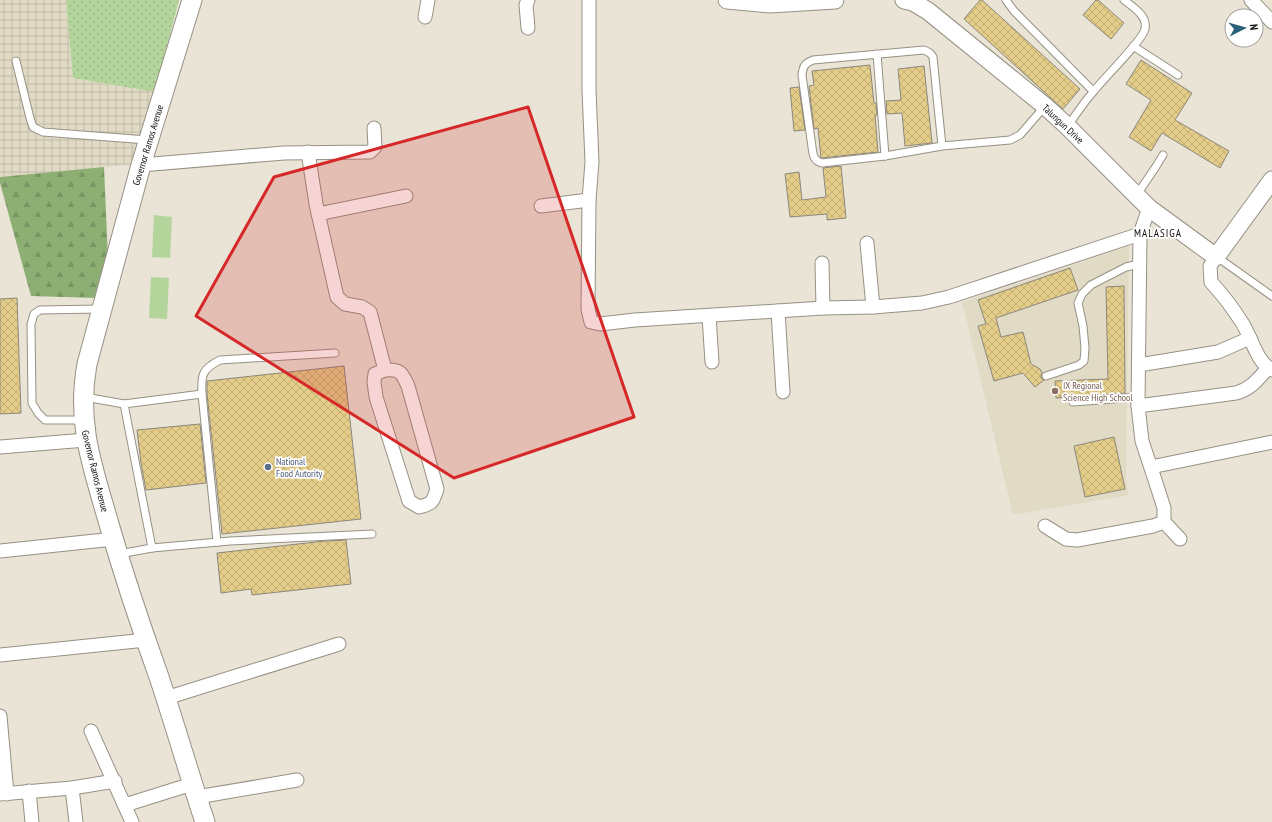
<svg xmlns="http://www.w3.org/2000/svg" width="1272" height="822" font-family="'PT Sans Narrow',sans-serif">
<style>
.industrial{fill:url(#industrial-grid)}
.built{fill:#e1dac5}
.grass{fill:url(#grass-dots)}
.forest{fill:url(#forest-firs)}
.green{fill:#b3d49b}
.building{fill:url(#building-cross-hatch);stroke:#8b877a}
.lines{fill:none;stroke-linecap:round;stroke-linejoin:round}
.service-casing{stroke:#969184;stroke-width:9}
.minor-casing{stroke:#969184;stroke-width:15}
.tertiary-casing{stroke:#969184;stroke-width:19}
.secondary-casing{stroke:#969184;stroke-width:21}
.service{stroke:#fff;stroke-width:7}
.minor{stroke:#fff;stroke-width:13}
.tertiary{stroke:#fff;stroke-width:17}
.secondary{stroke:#fff;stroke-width:19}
.marked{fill:#d62828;fill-opacity:0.2;stroke:#d62828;stroke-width:3;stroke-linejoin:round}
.education-dot{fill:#8d6e63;stroke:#fff;stroke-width:1.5}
.service-dot{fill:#5c6f8a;stroke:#fff;stroke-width:1.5}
.labels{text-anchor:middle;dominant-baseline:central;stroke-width:3.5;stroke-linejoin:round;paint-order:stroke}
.street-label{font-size:10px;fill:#110f0b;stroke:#fff}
.education-label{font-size:10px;fill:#785e54;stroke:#fff;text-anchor:start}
.service-label{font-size:10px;fill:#4e5e75;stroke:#fff;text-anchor:start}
.neighbourhood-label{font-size:11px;letter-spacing:1px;fill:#110f0b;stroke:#fff}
</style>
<defs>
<pattern id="industrial-grid" width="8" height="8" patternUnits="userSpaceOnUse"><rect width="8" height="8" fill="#e1dac5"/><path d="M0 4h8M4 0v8" fill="none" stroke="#c0baa8"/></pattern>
<pattern id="grass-dots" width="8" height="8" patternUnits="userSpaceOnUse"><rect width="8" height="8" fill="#b3d49b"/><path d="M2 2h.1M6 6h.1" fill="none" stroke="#99b584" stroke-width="1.8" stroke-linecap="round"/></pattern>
<pattern id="forest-firs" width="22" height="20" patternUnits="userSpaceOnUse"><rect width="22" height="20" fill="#8daf74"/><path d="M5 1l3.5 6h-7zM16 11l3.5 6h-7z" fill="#799563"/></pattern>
<pattern id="building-cross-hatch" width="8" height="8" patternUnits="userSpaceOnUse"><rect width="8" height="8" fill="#e4cc89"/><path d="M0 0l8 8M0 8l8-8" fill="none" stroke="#c3ae75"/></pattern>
</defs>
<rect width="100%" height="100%" fill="#e9e4d6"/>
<!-- industrial -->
<path class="industrial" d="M 0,0 L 66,0 L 73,78 L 155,92 L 135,164 L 0,177 Z"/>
<!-- built -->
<path class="built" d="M 1129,246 L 1126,480 L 1129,495 L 1013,515 L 962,302 Z"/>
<!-- grass -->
<path class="grass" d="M 66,0 L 179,0 L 155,92 L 73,78 Z"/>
<!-- forest -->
<path class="forest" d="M 104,167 L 108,259 L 97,298 L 31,296 L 0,183 L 0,177 Z"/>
<!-- green -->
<g class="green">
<path d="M 154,215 L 172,217 L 170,258 L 152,257 Z"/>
<path d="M 151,277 L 169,278 L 167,319 L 149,318 Z"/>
</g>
<!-- building -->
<g class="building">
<path d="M 980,0 L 982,0 L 1080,89 L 1063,109 L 964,19 Z"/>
<path d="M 1096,0 L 1098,0 L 1124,23 L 1111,39 L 1083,15 Z"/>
<path d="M 1141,60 L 1192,93 L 1175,120 L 1229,151 L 1220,168 L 1162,133 L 1151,151 L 1129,137 L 1151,100 L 1126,84 Z"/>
<path d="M 870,65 L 874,103 L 876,103 L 877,115 L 875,115 L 878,152 L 821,158 L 818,128 L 814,129 L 809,86 L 814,85 L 812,71 Z"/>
<path d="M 924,66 L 932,143 L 905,146 L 902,113 L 887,114 L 886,101 L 901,100 L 898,69 Z"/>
<path d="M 799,87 L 805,130 L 794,131 L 790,88 Z"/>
<path d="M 841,166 L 846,218 L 827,220 L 827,214 L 790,217 L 785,174 L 799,172 L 802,200 L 826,197 L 823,168 Z"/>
<path d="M 1070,268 L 1078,290 L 996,318 L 1001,337 L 1023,332 L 1031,364 L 1040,369 L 1042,373 L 1041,378 L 1044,380 L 1035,387 L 1023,373 L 994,381 L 978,326 L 986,324 L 978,300 Z"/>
<path d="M 1124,286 L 1125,393 L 1056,398 L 1055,381 L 1108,379 L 1106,287 Z"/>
<path d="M 17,298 L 21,413 L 0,414 L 0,299 Z"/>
<path d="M 344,366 L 361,519 L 222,534 L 207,394 L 207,381 Z"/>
<path d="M 200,424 L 206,483 L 146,490 L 141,463 L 137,430 Z"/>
<path d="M 1114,437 L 1125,489 L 1085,497 L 1074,446 Z"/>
<path d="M 346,540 L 351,584 L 252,595 L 251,589 L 221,593 L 217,553 L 325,541 Z"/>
</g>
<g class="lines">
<defs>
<g id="service">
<path d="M 1006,0 L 1014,11 L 1093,91"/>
<path d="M 1133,46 L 1178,75"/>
<path d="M 877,54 L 885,156"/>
<path d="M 16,61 L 30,118 L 33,127 L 43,132 L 147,140"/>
<path d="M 1068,126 C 1076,114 1084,102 1094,91 C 1103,79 1143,40 1145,29 C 1148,16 1133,7 1124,0"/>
<path d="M 942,146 L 933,57 L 930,53 L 924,50 L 813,60 C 805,63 803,66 802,75 L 812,147 C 813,154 813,161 822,163 L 885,156 L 942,146 L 1010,140 L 1020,135 L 1045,106"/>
<path d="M 1136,196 L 1155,168 L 1163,155"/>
<path d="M 1217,257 L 1272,296"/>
<path d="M 1046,376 L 1079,365 L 1084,361 L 1085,348 L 1083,326 L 1078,303 L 1082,294 L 1091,285 L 1126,267 L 1139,264"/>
<path d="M 85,397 L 124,404 L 202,394"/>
<path d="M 1073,402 L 1138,397"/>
<path d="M 124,404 L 152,548"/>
<path d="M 83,420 L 45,420 L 38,413 L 32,403 L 31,324 L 34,314 L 40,310 L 100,309"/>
<path d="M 217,542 L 202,394 C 201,375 202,369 220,360 L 335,353"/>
<path d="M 119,554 L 152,548 L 230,541 L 372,534"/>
</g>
<g id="minor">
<path d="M 589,0 L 589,90 L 592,162 L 589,200 L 588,309 L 591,322 L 600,324 L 635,320 L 823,308 L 873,307 L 922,303 L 949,297 L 1140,234"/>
<path d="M 1251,0 L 1272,22"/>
<path d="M 425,17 L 428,0"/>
<path d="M 528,28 L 526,5 L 528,0"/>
<path d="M 308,152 L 316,204 L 337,297 L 345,304 L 362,307 L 370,312 L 385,370 C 401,369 402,373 408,386 L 437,489 C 433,502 432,504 419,507 L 409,501 L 376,397 L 374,382 L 375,374 L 385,370"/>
<path d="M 141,165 L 284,153 L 370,152 L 375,147 L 374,128"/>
<path d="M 541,206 L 589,200"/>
<path d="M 318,214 L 406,196"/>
<path d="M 867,243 L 873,307"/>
<path d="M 1216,257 L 1210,266 L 1211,282 C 1222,294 1232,307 1241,321 C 1251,335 1256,362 1272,370"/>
<path d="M 822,263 L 823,308"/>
<path d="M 778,311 L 783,392"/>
<path d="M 709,316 L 712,362"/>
<path d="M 1139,365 L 1218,352 L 1250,338"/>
<path d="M 1138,406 L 1236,393 C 1251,389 1258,379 1268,368"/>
<path d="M 0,447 L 86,440"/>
<path d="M 1151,467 L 1272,442"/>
<path d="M 1164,522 L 1180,539"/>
<path d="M 1045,526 L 1066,539 L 1077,540 L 1153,526 L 1164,522 L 1164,508 L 1155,480 L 1142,441 L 1138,406 L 1140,234 L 1149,208"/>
<path d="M 0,551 L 114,539"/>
<path d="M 0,655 L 146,640"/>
<path d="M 166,698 L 339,644"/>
<path d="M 0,716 L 7,794"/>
<path d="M 91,731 L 132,822"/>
<path d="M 72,788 L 76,822"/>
<path d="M 29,791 L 32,822"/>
<path d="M 0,794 L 72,788 L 115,781"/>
<path d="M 197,797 L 297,780"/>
<path d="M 125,805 L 192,784"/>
</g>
<g id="tertiary">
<path d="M 727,0 L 770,4 L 835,0"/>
<path d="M 904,0 L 913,2 L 928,11 L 1045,106 L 1067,126 L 1149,208 L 1216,257 L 1272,180"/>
</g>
<path id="secondary" d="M 192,0 L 141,165 L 87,364 C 76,424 93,468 109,524 C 124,576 141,627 159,677 C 175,725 189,774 205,822"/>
</defs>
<!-- service casing -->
<use href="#service" class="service-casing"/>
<!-- minor casing -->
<use href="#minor" class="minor-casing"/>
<!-- tertiary casing -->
<use href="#tertiary" class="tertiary-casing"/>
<!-- secondary casing -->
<use href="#secondary" class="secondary-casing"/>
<!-- service -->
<use href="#service" class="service"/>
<!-- minor -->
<use href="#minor" class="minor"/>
<!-- tertiary -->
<use href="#tertiary" class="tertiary"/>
<!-- secondary -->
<use href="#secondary" class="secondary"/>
</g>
<!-- marked area -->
<path class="marked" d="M 528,107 L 634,417 L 454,478 L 196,316 L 274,177 Z"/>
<!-- markers -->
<circle class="education-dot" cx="1055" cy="391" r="4"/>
<circle class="service-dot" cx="268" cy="467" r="4"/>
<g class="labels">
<!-- street labels -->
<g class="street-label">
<text transform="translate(1063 124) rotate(43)">Talungun Drive</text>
<text transform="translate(148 145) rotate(-73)">Governor Ramos Avenue</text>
<text transform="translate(95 471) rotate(76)">Governor Ramos Avenue</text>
</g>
<!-- education labels -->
<g class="education-label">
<text x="1063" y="385">IX Regional<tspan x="1063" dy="12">Science High School</tspan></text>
</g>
<!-- service labels -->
<g class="service-label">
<text x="276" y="461">National<tspan x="276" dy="12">Food Autority</tspan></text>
</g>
<!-- neighbourhood labels -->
<g class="neighbourhood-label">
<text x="1158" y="233">MALASIGA</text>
</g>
</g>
<!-- north arrow -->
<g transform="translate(1244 28) rotate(84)"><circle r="19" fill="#ffffff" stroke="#a09f9d"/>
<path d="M0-3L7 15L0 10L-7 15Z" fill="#2a607b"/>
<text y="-6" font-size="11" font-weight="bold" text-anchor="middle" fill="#110f0b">N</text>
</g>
</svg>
